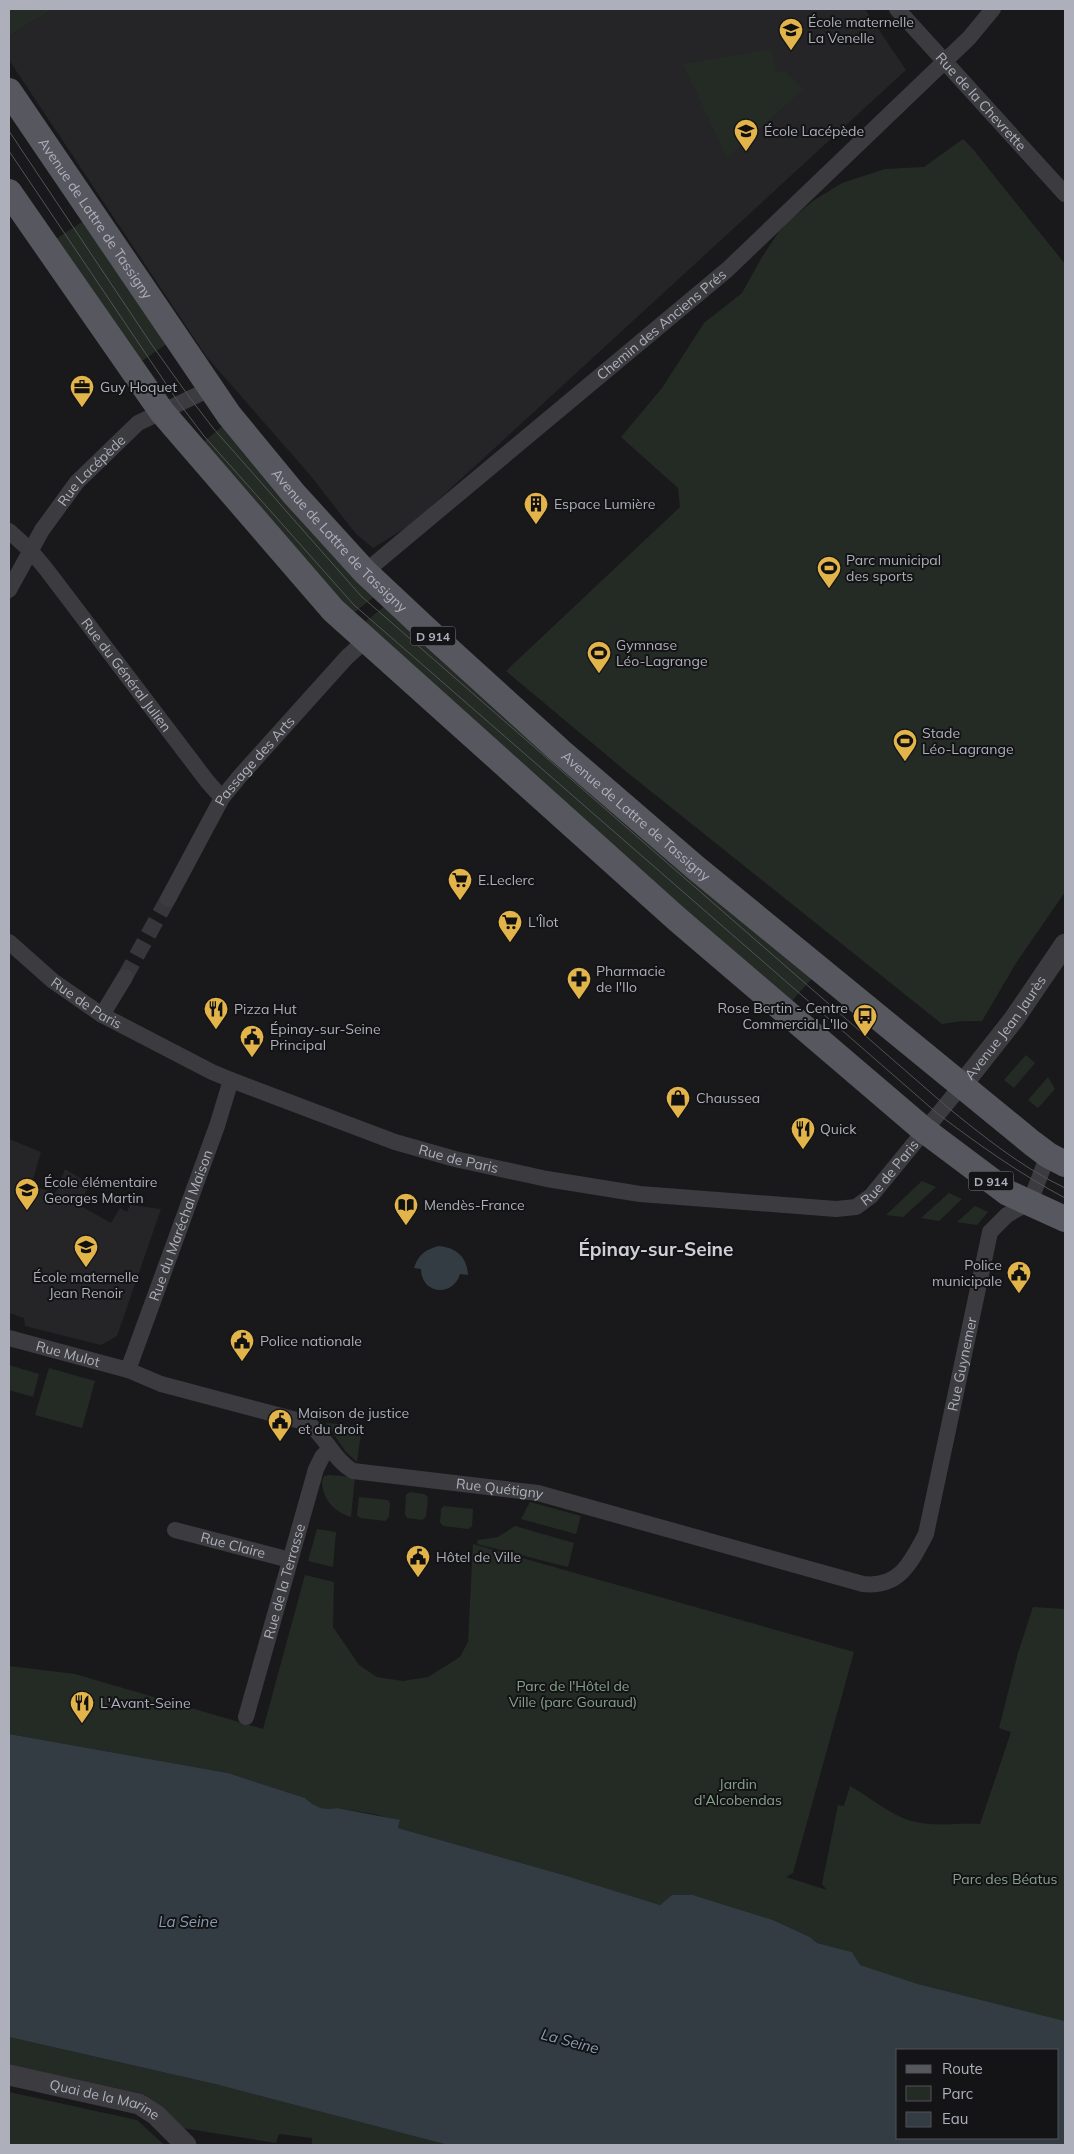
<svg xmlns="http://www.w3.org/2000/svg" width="1074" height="2154" font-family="Mulish,sans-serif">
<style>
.built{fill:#252528}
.green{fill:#242b25}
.water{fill:#333c43;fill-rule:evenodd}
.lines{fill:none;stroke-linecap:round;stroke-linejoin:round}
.minor-tunnel{stroke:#37373b;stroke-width:16;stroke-dasharray:16 8;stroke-linecap:butt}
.minor{stroke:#3b3b40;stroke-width:16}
.tertiary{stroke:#3b3b40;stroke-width:21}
.primary{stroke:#57585f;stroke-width:26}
.tram{stroke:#525359;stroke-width:1}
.labels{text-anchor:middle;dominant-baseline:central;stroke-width:4;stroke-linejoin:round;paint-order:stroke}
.shield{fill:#141416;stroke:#7f8189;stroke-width:1}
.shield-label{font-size:12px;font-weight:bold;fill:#adb0ba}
.poi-label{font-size:14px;fill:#adb0ba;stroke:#141416;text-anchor:start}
.street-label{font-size:14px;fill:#adb0ba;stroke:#141416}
.park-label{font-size:14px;fill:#86a388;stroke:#141416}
.water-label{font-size:15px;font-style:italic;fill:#879cb1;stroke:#141416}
.district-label{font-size:19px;font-weight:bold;fill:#ced0d6;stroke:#141416}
</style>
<rect width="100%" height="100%" fill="#19191b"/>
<!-- built -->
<g class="built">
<path d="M 53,9 L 865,9 L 906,70 L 412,524 L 373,548 L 356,534 L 310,475 L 206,356 L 9,60 L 9,36 Z"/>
<path d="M 9,1139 L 41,1152 L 31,1186 L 56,1193 L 65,1169 L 90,1184 L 79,1205 L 111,1223 L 120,1208 L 127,1212 L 130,1205 L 161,1209 L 117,1336 L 101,1345 L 25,1326 L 24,1318 L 9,1313 Z"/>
</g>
<!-- green -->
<g class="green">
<path d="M 9,9 L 53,9 L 9,36 Z"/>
<path d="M 772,49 L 776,72 L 785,71 L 803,89 L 727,158 L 683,64 Z"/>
<path d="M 963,139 L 972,148 L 1065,264 L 1065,892 L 1016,963 L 982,1021 L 962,1021 L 942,1024 L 628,773 L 506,671 L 680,507 L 678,488 L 621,437 L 662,388 L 704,323 L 742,293 L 762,257 L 778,233 L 789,221 L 813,201 L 842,183 L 885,169 L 924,167 Z"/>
<path d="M 85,220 L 168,343 L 136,365 L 53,241 Z"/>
<path d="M 224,425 L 375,596 L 351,615 L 200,445 Z"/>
<path d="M 385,606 L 815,975 L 791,1002 L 361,625 Z"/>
<path d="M 1026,1055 L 1035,1063 L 1014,1088 L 1004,1080 Z"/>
<path d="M 1048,1077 L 1055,1089 L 1038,1108 L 1028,1100 Z"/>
<path d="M 922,1181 L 936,1187 L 903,1217 L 886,1215 Z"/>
<path d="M 949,1193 L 962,1199 L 939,1221 L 921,1218 Z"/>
<path d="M 975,1206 L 988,1212 L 977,1225 L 957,1222 Z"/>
<path d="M 9,1365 L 39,1374 L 33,1397 L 9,1390 Z"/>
<path d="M 49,1368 L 95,1381 L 82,1428 L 35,1415 Z"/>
<path d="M 326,1423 L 362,1426 L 357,1462 L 346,1452 Z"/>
<path d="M 329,1475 L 355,1477 L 351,1517 C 335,1512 322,1500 322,1481 L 324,1476 Z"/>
<path d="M 410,1492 L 424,1494 L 428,1497 L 426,1517 L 422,1520 L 407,1518 L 405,1514 L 406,1495 Z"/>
<path d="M 359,1497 L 388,1500 L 390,1504 L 389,1517 L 385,1521 L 360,1518 L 357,1515 Z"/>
<path d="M 530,1502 L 581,1516 L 576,1534 L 521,1519 Z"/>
<path d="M 444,1506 L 473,1509 L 472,1526 L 468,1529 L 443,1526 L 440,1522 L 441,1509 Z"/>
<path d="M 515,1526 L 574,1543 L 568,1567 L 477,1544 L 478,1540 L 498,1537 Z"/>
<path d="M 317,1529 L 336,1532 L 333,1567 L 308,1561 Z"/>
<path d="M 473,1544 L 854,1652 L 793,1873 L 786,1877 L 827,1890 L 822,1884 L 838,1805 L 844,1806 L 850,1786 C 868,1796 884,1810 903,1818 C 926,1828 956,1823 980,1824 L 1011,1732 L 999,1728 L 1018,1653 L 1033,1607 L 1065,1609 L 1065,2021 L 918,1984 L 859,1965 L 852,1952 L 817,1943 L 810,1937 L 773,1920 L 693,1895 L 672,1895 L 660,1905 L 567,1876 L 398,1828 L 400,1821 L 374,1814 L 337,1808 L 329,1810 L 312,1806 L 305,1798 L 228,1773 L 9,1734 L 9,1666 L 75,1674 L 263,1729 L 305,1575 L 334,1582 L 333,1627 L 359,1665 L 377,1677 L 403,1681 L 428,1677 L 460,1657 L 468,1642 Z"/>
<path d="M 9,2037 L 215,2084 L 448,2145 L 312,2145 L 312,2138 L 279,2134 L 276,2143 L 182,2128 L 144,2094 L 9,2065 Z"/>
<path d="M 9,2092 L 137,2120 L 164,2145 L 9,2145 Z"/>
</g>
<!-- water -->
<g class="water">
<path d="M 439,1246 C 457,1248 467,1257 468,1275 L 460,1274 C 453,1298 421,1294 421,1269 L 414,1268 C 418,1255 426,1249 439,1246 Z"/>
<path d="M 9,1734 L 228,1773 L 305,1798 C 314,1807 324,1811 337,1808 L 400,1820 L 398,1828 L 567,1876 L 660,1905 L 672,1895 L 693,1895 L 773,1920 L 810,1937 L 817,1943 L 852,1952 L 860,1965 L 918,1984 L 1065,2021 L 1065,2145 L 448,2145 L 215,2084 L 9,2037 ZM 898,2050 L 1058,2050 L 1058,2138 L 898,2138 Z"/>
</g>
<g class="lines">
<!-- minor-tunnel -->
<path class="minor-tunnel" d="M 125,977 L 168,899"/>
<!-- minor -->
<g class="minor">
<path id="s1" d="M 897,9 L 1065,194"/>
<path id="s2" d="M 9,531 L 31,551 L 46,569 L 207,781 L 222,798"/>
<path id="s3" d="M 365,572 L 728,269 L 969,38 L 993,9"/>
<path id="s4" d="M 9,590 L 42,530 L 77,482 L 138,423 L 210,389"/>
<path id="s5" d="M 168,899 L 222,798 L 240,776 L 347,657 L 366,640"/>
<path id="s6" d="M 9,942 L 53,981 L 102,1015 L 212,1072 L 231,1080 L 395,1142 L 455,1159 L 547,1179 L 640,1194 L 836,1209 L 856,1207 L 871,1196 L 962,1085"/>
<path d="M 102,1015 L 125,977"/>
<path id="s7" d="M 9,1338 L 128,1370 L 161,1384 L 308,1423 C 326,1437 333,1459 353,1471 L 538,1493 L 863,1584 C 900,1588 911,1562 926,1534 L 990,1232 L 1007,1215 L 1030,1202 L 1048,1155"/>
<path id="s8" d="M 128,1370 L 217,1126 L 231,1080"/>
<path id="s9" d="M 175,1530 L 290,1560"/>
<path id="s10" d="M 246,1717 L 316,1469 L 322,1457 L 330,1449"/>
</g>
<!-- tertiary -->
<g class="tertiary">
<path id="s11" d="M 962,1085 L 1014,1019 L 1065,944"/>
<path id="s12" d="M 9,2075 L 139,2104 L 156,2115 L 186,2145"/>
</g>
<!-- primary -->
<g class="primary">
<path id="s13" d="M 9,91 L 229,415 L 294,494 L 365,572 L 429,632 L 559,750 L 696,868 L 1032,1143 L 1048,1155 L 1065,1164"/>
<path d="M 9,192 L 162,412 L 333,610 L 677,919 L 924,1130 L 1008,1193 L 1065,1219"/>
</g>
<!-- tram -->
<g class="tram">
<path d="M 9,131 L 152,345 L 190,398 L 213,428 L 361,596 L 946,1106 C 983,1136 1021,1167 1065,1188"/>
<path d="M 9,151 L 179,403 L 204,436 L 354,605 L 938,1114 C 979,1145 1020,1174 1065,1198"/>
</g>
</g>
<!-- icons -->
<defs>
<symbol id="school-pin" viewBox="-11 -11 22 30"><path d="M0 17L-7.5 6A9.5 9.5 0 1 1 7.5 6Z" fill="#e3b44a" stroke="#141416"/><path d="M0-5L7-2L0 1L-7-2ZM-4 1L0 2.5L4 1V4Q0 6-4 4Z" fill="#111"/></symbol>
<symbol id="office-pin" viewBox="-11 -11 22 30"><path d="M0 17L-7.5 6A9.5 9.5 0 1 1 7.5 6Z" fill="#e3b44a" stroke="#141416"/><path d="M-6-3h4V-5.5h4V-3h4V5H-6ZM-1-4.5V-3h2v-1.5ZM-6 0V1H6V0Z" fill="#111"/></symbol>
<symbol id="building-pin" viewBox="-11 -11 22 30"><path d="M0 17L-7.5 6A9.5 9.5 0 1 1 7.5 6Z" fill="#e3b44a" stroke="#141416"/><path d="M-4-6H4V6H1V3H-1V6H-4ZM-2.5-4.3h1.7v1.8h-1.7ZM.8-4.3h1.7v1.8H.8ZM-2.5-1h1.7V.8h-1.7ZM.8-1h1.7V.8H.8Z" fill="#111"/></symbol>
<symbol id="stadium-pin" viewBox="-11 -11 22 30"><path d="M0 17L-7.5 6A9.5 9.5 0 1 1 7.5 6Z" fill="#e3b44a" stroke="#141416"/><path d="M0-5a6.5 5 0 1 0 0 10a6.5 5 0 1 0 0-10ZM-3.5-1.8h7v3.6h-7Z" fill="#111"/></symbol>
<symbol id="supermarket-pin" viewBox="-11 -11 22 30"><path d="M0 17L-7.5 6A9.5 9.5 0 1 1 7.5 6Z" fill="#e3b44a" stroke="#141416"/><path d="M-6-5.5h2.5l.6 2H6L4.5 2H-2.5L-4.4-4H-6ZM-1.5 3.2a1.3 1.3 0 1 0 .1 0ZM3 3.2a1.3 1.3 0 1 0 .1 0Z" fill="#111"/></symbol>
<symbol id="pharmacy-pin" viewBox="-11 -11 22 30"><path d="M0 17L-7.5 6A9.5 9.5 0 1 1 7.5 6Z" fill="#e3b44a" stroke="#141416"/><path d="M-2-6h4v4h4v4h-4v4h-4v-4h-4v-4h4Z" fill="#111"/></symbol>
<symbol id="restaurant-pin" viewBox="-11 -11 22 30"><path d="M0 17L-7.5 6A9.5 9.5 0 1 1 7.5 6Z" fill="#e3b44a" stroke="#141416"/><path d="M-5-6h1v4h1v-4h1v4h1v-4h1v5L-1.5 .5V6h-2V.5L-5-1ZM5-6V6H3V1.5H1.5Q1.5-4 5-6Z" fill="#111"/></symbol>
<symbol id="bus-pin" viewBox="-11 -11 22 30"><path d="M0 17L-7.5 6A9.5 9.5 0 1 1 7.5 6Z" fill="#e3b44a" stroke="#141416"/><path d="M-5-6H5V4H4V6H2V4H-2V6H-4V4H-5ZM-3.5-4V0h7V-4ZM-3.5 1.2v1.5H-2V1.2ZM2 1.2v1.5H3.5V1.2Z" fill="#111"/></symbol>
<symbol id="civic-pin" viewBox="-11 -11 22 30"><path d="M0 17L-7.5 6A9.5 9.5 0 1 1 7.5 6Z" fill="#e3b44a" stroke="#141416"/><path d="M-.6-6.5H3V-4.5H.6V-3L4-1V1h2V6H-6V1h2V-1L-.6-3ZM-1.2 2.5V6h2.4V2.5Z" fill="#111"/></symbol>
<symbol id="shop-pin" viewBox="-11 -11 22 30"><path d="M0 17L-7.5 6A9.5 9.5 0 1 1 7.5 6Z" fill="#e3b44a" stroke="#141416"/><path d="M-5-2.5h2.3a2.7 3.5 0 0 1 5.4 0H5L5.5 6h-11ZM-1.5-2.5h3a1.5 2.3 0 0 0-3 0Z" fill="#111"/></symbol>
<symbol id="library-pin" viewBox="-11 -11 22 30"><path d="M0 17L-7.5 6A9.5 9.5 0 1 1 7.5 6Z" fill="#e3b44a" stroke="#141416"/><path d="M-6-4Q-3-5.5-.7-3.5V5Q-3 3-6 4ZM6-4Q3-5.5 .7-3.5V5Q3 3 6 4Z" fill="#111"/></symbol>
</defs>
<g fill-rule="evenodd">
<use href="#school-pin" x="777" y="16" width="28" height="38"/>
<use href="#school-pin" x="732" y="117" width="28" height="38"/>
<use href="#office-pin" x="68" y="373" width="28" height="38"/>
<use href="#building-pin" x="522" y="490" width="28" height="38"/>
<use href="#stadium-pin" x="815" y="554" width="28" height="38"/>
<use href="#stadium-pin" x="585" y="639" width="28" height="38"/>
<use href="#stadium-pin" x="891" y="727" width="28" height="38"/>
<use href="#supermarket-pin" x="446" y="866" width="28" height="38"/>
<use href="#supermarket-pin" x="496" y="908" width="28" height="38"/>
<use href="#pharmacy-pin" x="565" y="965" width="28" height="38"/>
<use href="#restaurant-pin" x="202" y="995" width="28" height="38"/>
<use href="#bus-pin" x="851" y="1002" width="28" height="38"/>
<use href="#civic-pin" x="238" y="1023" width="28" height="38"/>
<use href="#shop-pin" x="664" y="1084" width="28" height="38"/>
<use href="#restaurant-pin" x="789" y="1115" width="28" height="38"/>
<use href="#school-pin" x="13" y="1176" width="28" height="38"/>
<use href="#library-pin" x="392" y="1191" width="28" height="38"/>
<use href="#school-pin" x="72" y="1233" width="28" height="38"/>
<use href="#civic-pin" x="1005" y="1259" width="28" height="38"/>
<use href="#civic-pin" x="228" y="1327" width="28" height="38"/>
<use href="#civic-pin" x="266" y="1407" width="28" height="38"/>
<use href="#civic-pin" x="404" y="1543" width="28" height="38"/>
<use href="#restaurant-pin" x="68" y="1689" width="28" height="38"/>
</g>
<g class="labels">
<!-- shield labels -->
<g class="shield">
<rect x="410.5" y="626.5" width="45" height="19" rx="4"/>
<rect x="968.5" y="1171.5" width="45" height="19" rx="4"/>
</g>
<g class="shield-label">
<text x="433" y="636">D 914</text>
<text x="991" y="1181">D 914</text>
</g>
<!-- poi labels -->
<g class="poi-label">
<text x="808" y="22">École maternelle<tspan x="808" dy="16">La Venelle</tspan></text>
<text x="764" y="131">École Lacépède</text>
<text x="100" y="387">Guy Hoquet</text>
<text x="554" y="504">Espace Lumière</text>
<text x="846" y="560">Parc municipal<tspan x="846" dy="16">des sports</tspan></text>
<text x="616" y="645">Gymnase<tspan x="616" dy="16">Léo-Lagrange</tspan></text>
<text x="922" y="733">Stade<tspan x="922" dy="16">Léo-Lagrange</tspan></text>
<text x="478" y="880">E.Leclerc</text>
<text x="528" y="922">L'Îlot</text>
<text x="596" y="971">Pharmacie<tspan x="596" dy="16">de l'Ilo</tspan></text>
<text x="848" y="1008" text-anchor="end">Rose Bertin - Centre<tspan x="848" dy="16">Commercial L'Ilo</tspan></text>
<text x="234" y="1009">Pizza Hut</text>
<text x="270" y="1029">Épinay-sur-Seine<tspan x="270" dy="16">Principal</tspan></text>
<text x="696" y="1098">Chaussea</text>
<text x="820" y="1129">Quick</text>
<text x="44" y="1182">École élémentaire<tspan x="44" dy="16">Georges Martin</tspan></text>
<text x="424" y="1205">Mendès-France</text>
<text x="1002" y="1265" text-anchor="end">Police<tspan x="1002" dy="16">municipale</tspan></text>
<text x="86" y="1277" text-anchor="middle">École maternelle<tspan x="86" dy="16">Jean Renoir</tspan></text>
<text x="260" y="1341">Police nationale</text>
<text x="298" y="1413">Maison de justice<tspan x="298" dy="16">et du droit</tspan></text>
<text x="436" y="1557">Hôtel de Ville</text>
<text x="100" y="1703">L'Avant-Seine</text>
</g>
<!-- street labels -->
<g class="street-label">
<text stroke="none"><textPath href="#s1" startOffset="125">Rue de la Chevrette</textPath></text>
<text stroke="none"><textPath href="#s13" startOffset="154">Avenue de Lattre de Tassigny</textPath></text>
<text stroke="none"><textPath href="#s3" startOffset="386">Chemin des Anciens Prés</textPath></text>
<text stroke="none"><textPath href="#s4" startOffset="146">Rue Lacépède</textPath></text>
<text stroke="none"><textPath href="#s13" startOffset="559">Avenue de Lattre de Tassigny</textPath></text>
<text stroke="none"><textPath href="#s2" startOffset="186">Rue du Général Julien</textPath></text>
<text stroke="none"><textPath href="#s5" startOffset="164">Passage des Arts</textPath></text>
<text stroke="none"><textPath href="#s13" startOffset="964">Avenue de Lattre de Tassigny</textPath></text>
<text stroke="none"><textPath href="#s6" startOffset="99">Rue de Paris</textPath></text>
<text stroke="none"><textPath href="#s11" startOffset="72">Avenue Jean Jaurès</textPath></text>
<text stroke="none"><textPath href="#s6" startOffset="504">Rue de Paris</textPath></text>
<text stroke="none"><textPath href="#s6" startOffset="954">Rue de Paris</textPath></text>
<text stroke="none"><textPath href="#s8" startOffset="154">Rue du Maréchal Maison</textPath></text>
<text stroke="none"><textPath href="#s7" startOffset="61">Rue Mulot</textPath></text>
<text stroke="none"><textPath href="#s7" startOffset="1162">Rue Guynemer</textPath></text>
<text stroke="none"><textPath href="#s7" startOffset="525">Rue Quétigny</textPath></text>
<text stroke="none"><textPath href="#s9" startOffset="60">Rue Claire</textPath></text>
<text stroke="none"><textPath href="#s10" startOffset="141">Rue de la Terrasse</textPath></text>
<text stroke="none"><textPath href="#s12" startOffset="99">Quai de la Marine</textPath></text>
</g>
<!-- park labels -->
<g class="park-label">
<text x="573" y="1686">Parc de l'Hôtel de<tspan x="573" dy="16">Ville (parc Gouraud)</tspan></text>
<text x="738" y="1784">Jardin<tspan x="738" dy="16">d'Alcobendas</tspan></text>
<text x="1005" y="1879">Parc des Béatus</text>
</g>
<!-- water labels -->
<g class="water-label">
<text x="188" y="1921">La Seine</text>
<text transform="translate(570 2041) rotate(15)">La Seine</text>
</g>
<!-- district labels -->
<g class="district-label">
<text x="656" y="1249">Épinay-sur-Seine</text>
</g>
</g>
<!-- border -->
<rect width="1074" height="2154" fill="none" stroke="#adb0ba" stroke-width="20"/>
<!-- legend -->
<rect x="896" y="2049" width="162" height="90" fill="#141416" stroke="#515258"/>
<rect x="906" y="2065" width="25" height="8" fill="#57585f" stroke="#515258"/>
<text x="942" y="2074" font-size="15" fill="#adb0ba">Route</text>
<rect x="906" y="2086" width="25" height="15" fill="#242b25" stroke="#515258"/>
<text x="942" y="2099" font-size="15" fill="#adb0ba">Parc</text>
<rect x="906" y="2112" width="25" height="15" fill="#333c43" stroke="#515258"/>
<text x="942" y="2124" font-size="15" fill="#adb0ba">Eau</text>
</svg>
